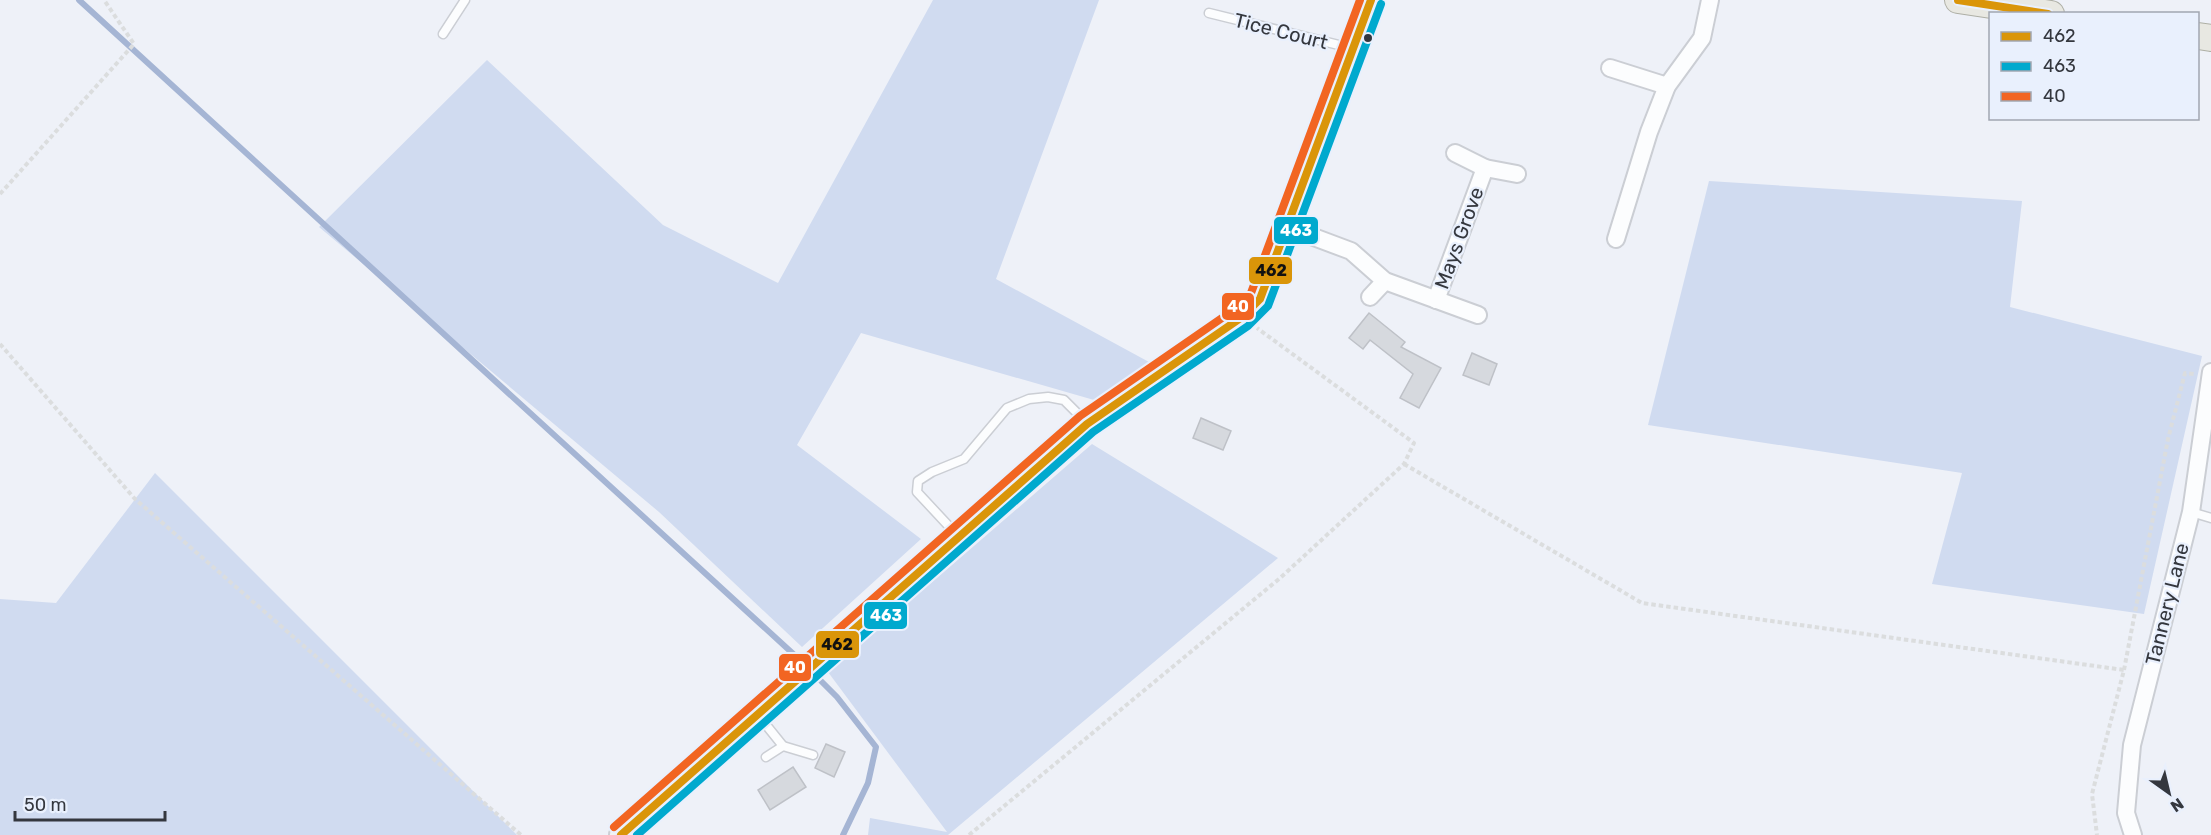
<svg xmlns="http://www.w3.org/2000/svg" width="2211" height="835" font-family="Rubik,sans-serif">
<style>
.green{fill:#d0dbf0}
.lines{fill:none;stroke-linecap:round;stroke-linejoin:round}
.stream{stroke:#a5b5d4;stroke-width:6}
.building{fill:#d6d9de;stroke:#bec1c7;stroke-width:1.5}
.service-casing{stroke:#cbced4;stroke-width:11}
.minor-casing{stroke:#cbced4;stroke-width:20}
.secondary-casing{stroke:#cbced4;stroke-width:26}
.primary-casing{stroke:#aeafa5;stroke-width:28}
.path{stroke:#dbddde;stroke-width:4;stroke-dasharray:4.5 3;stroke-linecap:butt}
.service{stroke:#fcfdfe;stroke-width:8}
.minor{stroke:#fcfdfe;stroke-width:16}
.secondary{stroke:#f2f3f0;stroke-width:22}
.primary{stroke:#e8e8e2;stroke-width:26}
.bus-1-casing{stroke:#e9f0fd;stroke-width:12}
.bus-2-casing{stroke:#e9f0fd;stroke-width:12}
.bus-3-casing{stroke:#e9f0fd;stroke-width:12}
.bus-1{stroke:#da9509;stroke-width:8}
.bus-2{stroke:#00a9ce;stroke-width:8}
.bus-3{stroke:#f26522;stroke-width:8}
.bus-dot{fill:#34373e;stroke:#e9f0fd;stroke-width:2}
.labels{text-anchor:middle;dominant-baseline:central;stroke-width:4.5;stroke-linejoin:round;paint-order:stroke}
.street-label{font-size:20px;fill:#34373e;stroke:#e9f0fd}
.line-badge{stroke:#e9f0fd;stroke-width:2}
.badge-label{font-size:16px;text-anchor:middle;font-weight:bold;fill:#fff}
.pale-badge-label{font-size:16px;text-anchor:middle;font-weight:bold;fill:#111}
</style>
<rect width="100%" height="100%" fill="#eef1f8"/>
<!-- green -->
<g class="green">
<path d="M 933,0 L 1099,0 L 996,279 L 1149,362 L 1094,400 L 861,333 L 797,445 L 921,539 L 802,647 L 659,512 L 319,227 L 487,60 L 663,225 L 778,283 Z"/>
<path d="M 1709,181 L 2022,201 L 2010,307 L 2202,356 L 2144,614 L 1932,584 L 1962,473 L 1648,425 Z"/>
<path d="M 1092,444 L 1278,558 L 948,835 L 868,835 L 870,818 L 947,832 L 828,672 Z"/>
<path d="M 155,473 L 517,835 L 0,835 L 0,599 L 56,603 Z"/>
</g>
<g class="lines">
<!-- stream -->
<g class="stream">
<path d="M 79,0 L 801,661"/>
<path d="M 818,678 L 837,697 L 876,747 L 868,783 L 843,835"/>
</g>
</g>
<!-- building -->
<g class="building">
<path d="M 1369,313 L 1405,342 L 1401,347 L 1441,368 L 1419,408 L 1400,398 L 1413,374 L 1370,340 L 1363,349 L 1349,338 Z"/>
<path d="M 1472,353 L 1497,364 L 1489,385 L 1463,375 Z"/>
<path d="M 1201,418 L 1231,431 L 1223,450 L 1193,438 Z"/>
<path d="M 826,744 L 845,752 L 834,777 L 815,768 Z"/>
<path d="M 793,767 L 806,787 L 770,810 L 758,790 Z"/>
</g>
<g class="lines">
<defs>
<g id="service">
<path d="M 1209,13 L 1351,48"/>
<path d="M 443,34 L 465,0"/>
<path d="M 2191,512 L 2211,518"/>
<path d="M 958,536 L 917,492 L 918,481 L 932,472 L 964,459 L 1007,408 L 1029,399 L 1048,397 L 1064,400 L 1087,423"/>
<path d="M 758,715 L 783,746 L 813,755"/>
<path d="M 766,757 L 783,746"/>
</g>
<g id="minor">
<path d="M 1610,68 L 1667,86"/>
<path d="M 1455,153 L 1485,168"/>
<path d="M 1287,227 L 1351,251 L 1385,281 L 1478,315"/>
<path d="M 1616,239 L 1649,132 L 1667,86 L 1702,38 L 1710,0"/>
<path d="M 1370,297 L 1385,281"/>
<path d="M 1436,300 L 1485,168 L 1517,174"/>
<path d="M 2133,835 L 2126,813 L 2132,745 L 2191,512 L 2211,372"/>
</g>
<path id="secondary" d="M 621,835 L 1087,424 L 1242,317 L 1260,299 L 1371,0"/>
<g id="primary">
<path d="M 1958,0 L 2051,14"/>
<path d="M 2198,36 L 2211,38"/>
</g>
</defs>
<!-- service casing -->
<use href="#service" class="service-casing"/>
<!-- minor casing -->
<use href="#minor" class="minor-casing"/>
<!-- secondary casing -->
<use href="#secondary" class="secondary-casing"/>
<!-- primary casing -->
<use href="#primary" class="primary-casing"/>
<!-- path -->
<g class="path">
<path d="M 0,194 L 134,44 L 104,0"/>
<path d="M 0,344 L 135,499 L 521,835"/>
<path d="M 1404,464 L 1642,603 L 2124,670 L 2092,794 L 2097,835"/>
<path d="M 2124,670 L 2168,439 L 2185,373 L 2194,374"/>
<path d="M 969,835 L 1279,579 L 1404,464 L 1414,443 L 1257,328"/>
</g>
<!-- service -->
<use href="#service" class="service"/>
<!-- minor -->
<use href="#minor" class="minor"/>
<!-- secondary -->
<use href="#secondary" class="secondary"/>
<!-- primary -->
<use href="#primary" class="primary"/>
<defs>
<g id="bus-1">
<path d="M 1958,0 L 2048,14"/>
<path d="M 621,835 L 1087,424 L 1242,317 L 1260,299 L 1371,0"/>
</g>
<path id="bus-2" d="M 637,835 L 1093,432 L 1248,326 L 1268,306 L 1381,4"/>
<path id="bus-3" d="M 614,827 L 1080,416 L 1235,309 L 1251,293 L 1360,0"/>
</defs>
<!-- bus-1 casing -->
<use href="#bus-1" class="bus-1-casing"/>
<!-- bus-2 casing -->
<use href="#bus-2" class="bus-2-casing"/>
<!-- bus-3 casing -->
<use href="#bus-3" class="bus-3-casing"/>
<!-- bus-1 -->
<use href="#bus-1" class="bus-1"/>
<!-- bus-2 -->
<use href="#bus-2" class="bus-2"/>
<!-- bus-3 -->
<use href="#bus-3" class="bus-3"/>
</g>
<!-- markers -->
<circle class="bus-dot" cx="1368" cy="38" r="5"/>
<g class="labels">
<!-- street labels -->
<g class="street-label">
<text transform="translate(1281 31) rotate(14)">Tice Court</text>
<text transform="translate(1459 238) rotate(-70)">Mays Grove</text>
<text transform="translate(2167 604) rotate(-76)">Tannery Lane</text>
</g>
</g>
<g class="line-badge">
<rect x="1273" y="216" width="46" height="29" rx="6" fill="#00a9ce"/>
<rect x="1248" y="256" width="45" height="29" rx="6" fill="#da9509"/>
<rect x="1221" y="292" width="34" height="29" rx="6" fill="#f26522"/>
<rect x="863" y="601" width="45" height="29" rx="6" fill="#00a9ce"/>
<rect x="815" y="630" width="45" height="29" rx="6" fill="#da9509"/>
<rect x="778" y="653" width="34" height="29" rx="6" fill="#f26522"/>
</g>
<g class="badge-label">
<text x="1296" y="236">463</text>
<text x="1238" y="312">40</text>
<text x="886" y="621">463</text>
<text x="795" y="673">40</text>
</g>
<g class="pale-badge-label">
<text x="1271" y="276">462</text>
<text x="837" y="650">462</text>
</g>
<!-- legend -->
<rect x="1989" y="12" width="210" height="108" fill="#e9f0fd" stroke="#a1a6b1" stroke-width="1.5"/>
<rect x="2001" y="32" width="30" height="9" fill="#da9509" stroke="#a1a6b1" stroke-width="1.5"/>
<text x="2043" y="42" font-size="18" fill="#34373e">462</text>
<rect x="2001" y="62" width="30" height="9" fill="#00a9ce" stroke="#a1a6b1" stroke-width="1.5"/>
<text x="2043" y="72" font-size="18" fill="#34373e">463</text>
<rect x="2001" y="92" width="30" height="9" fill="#f26522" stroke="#a1a6b1" stroke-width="1.5"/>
<text x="2043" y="102" font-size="18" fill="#34373e">40</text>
<!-- north arrow -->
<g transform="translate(2169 793) rotate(146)" stroke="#e9f0fd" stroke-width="4.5" paint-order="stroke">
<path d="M0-4.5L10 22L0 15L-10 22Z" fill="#34373e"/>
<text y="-9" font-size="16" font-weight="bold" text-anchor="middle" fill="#34373e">N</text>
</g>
<!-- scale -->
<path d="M15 811v9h150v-9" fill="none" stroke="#34373e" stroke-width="3"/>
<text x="24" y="811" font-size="18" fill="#34373e" stroke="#e9f0fd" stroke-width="4.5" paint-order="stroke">50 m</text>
</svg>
